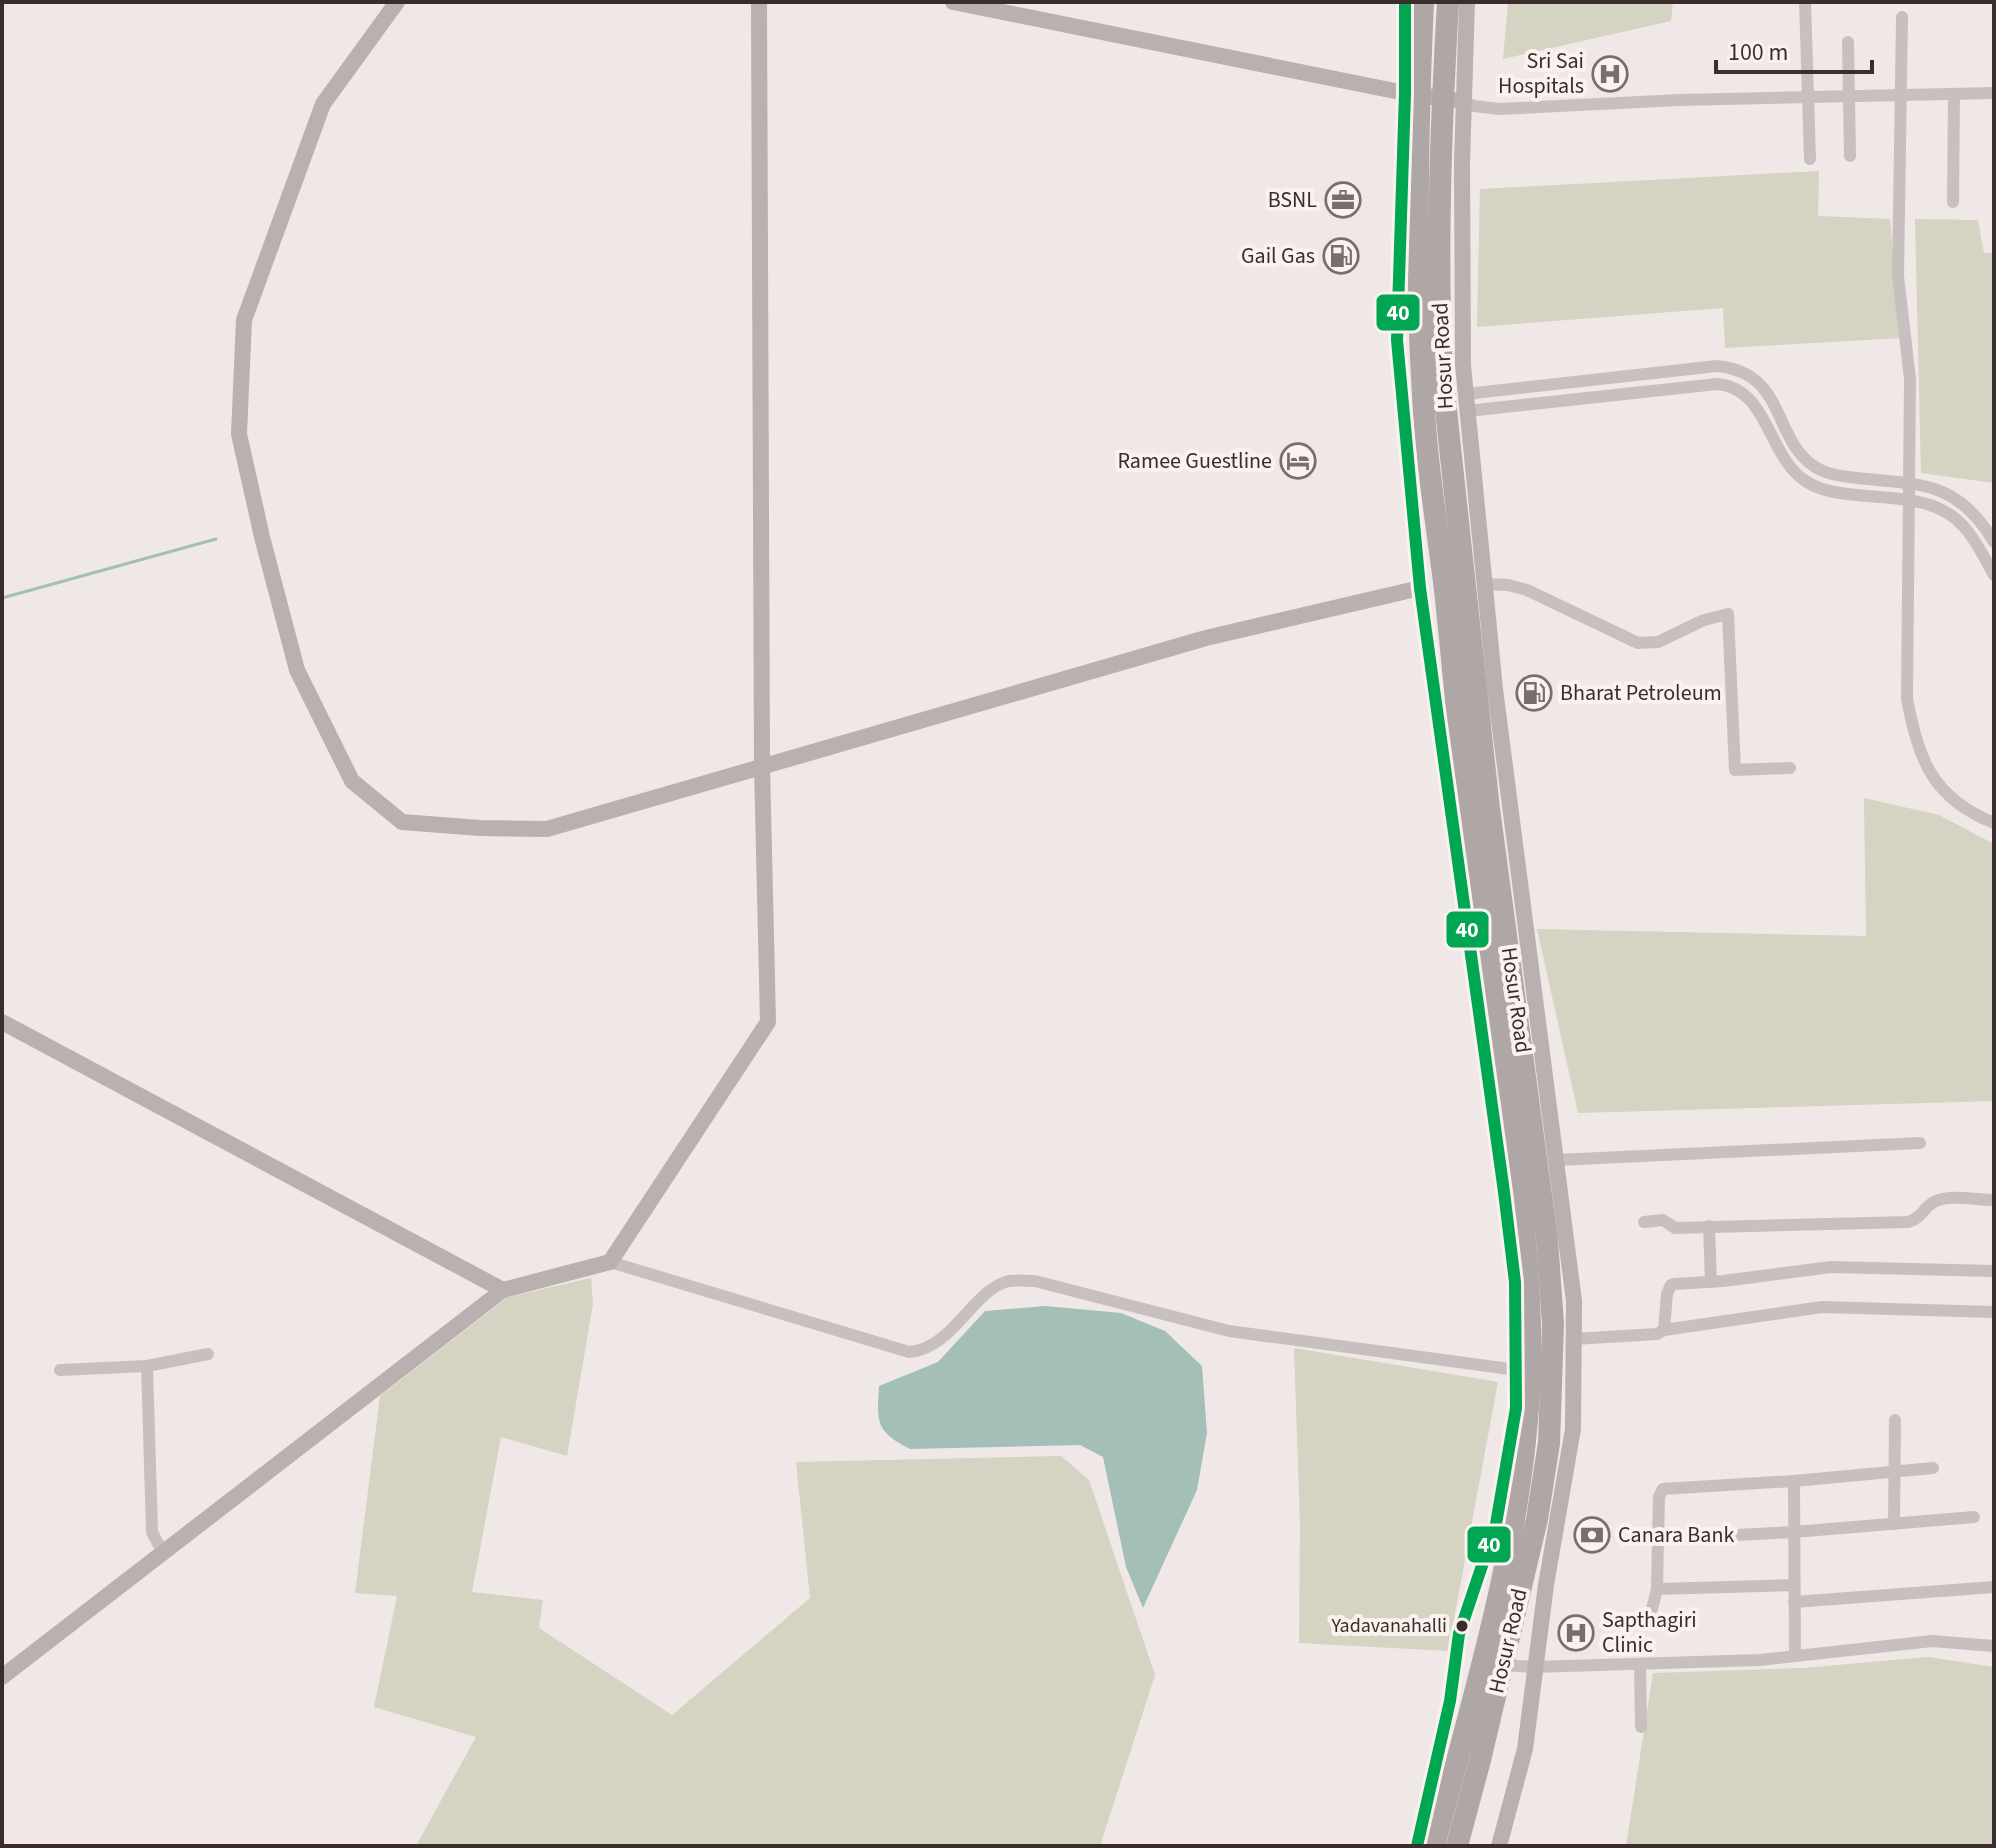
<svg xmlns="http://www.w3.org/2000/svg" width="1996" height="1848" font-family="'Source Sans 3',sans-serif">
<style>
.green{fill:#d5d3c1}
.water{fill:#a3bfb8}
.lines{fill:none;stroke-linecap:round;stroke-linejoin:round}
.stream{stroke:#a3bfb8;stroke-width:3}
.street{stroke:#c8c0be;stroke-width:12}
.secondary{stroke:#b9b0af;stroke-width:16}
.highway{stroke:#aea7a5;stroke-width:22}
.bus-1-casing{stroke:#faf2ef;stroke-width:18}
.bus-1{stroke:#00a651;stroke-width:12}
.bus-dot{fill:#3a2d2c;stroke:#faf2ef;stroke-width:3}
.labels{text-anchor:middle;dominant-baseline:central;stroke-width:8;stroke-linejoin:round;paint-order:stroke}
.bus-label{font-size:20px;fill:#3a2d2c;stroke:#faf2ef;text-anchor:end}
.poi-label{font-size:22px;fill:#3a2d2c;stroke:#faf2ef;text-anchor:end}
.street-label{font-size:22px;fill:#3a2d2c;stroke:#faf2ef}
.line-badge{stroke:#faf2ef;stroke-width:3}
.badge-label{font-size:22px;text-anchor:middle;font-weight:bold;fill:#fff}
</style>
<rect width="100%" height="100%" fill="#efe8e6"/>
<!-- green -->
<g class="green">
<path d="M 1508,2 L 1673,2 L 1671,21 L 1503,59 Z"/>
<path d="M 1819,171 L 1818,216 L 1890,219 L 1901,338 L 1725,348 L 1723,308 L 1477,327 L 1480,189 Z"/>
<path d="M 1915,219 L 1978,220 L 1984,253 L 1994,253 L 1994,483 L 1921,473 Z"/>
<path d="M 1864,798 L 1939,815 L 1994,844 L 1994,1101 L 1578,1113 L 1537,929 L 1866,936 Z"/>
<path d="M 591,1278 L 593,1304 L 567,1456 L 501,1437 L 472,1592 L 543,1600 L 539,1628 L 672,1715 L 810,1598 L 796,1462 L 1061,1456 L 1089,1480 L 1155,1675 L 1100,1846 L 416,1846 L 476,1737 L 374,1707 L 397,1596 L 355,1593 L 380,1396 L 508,1297 Z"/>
<path d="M 1294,1348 L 1498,1382 L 1448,1651 L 1299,1643 L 1300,1524 Z"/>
<path d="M 1929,1657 L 1994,1667 L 1994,1846 L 1626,1846 L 1653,1673 L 1802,1668 Z"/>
</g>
<!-- water -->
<path class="water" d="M 1045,1306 L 1121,1313 L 1165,1331 L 1202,1366 L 1207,1433 L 1197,1490 L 1143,1608 L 1126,1567 L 1103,1457 L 1080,1445 L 910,1449 C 875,1431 877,1422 879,1386 L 938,1362 L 985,1311 Z"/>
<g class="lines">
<!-- stream -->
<path class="stream" d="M 2,598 L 216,539"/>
<!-- street -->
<g class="street">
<path d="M 1805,2 L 1810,159"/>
<path d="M 1902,17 L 1898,276 L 1910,379 L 1907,699 C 1919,760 1932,798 1994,823"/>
<path d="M 1848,42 L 1850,156"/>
<path d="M 1464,102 L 1474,106 L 1499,109 L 1679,100 L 1994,93"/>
<path d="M 1953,202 L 1954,94"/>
<path d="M 1466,394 L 1717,366 C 1787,373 1771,438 1815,467 C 1828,475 1842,476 1857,478 C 1921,485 1957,480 1994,542"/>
<path d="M 1467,411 L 1717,384 C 1768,388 1767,454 1804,480 C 1820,491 1837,493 1856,495 C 1894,499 1938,496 1965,528 C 1977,542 1985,559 1994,575"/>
<path d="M 1484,584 L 1508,585 L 1527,590 L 1638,643 L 1658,642 L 1704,620 L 1728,614 L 1735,770 L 1790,768"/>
<path d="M 1557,1160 L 1920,1143"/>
<path d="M 1644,1222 L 1663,1220 L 1675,1228 L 1908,1222 C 1924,1217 1922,1208 1934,1202 C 1949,1194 1977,1200 1994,1200"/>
<path d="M 1709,1226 L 1711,1282"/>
<path d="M 610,1262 L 909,1352 C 953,1349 973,1289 1009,1281 C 1017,1280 1027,1281 1035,1281 L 1229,1331 L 1517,1370"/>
<path d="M 1664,1330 L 1667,1294 L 1671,1285 L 1674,1284 L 1723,1281 L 1831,1267 L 1994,1271"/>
<path d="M 1574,1339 L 1657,1334 L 1664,1330 L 1822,1307 L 1994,1312"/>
<path d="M 147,1366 L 152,1532 L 163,1553"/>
<path d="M 60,1370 L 147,1366 L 208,1354"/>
<path d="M 1794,1481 L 1933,1468"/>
<path d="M 1894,1524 L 1895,1420"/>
<path d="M 1658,1539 L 1659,1497 L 1663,1489 L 1794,1481 L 1795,1656"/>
<path d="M 1657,1589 L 1794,1585"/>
<path d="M 1794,1602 L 1994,1587"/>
<path d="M 1652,1609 L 1657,1589 L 1658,1539 L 1794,1532 L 1974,1517"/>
<path d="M 1640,1664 L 1641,1727"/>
<path d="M 1503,1665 L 1534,1667 L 1760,1660 L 1932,1641 L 1994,1646"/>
</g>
<!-- secondary -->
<g class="secondary">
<path d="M 397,2 L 323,104 L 244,320 L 239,434 L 262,537 L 297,670 L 352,781 L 402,822 L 480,828 L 547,829 L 1206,638 L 1420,588"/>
<path d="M 953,2 L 1405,93 L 1453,100"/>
<path d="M 1405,2 L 1405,93 L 1397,340 L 1420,588 L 1504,1192 L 1515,1282 L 1516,1408 L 1496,1524 L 1459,1634 L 1450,1701 L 1417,1846"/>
<path d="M 1467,2 L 1462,163 L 1463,365 L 1495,689 L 1574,1301 L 1573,1429 L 1546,1585 L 1525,1749 L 1499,1846"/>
<path d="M 2,1022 L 503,1290 L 610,1262 L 768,1022 L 762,766 L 759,2"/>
<path d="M 2,1677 L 503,1290"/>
</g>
<!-- highway -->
<g class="highway">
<path d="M 1423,2 C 1417,133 1415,264 1423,395 C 1426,460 1437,525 1445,590 C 1453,664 1459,739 1468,813 C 1482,921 1500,1029 1513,1137 C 1523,1215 1532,1292 1530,1370 C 1525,1531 1475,1691 1434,1846"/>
<path d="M 1448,2 C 1441,125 1436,249 1442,373 L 1489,809 L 1547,1240 L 1553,1324 L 1549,1443 L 1537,1519 L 1480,1760 L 1457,1846"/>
</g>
<defs>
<path id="bus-1" d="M 1405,2 L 1405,93 L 1397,340 L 1420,588 L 1504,1192 L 1515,1282 L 1516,1408 L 1496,1524 L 1459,1634 L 1450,1701 L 1417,1846"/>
</defs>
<!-- bus-1 casing -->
<use href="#bus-1" class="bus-1-casing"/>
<!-- bus-1 -->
<use href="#bus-1" class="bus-1"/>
</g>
<!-- icons -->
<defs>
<symbol id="hospital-ring" viewBox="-11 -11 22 22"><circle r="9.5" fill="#faf2ef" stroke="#796e6d" stroke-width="1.5"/><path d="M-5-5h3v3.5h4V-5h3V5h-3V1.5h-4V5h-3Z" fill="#796e6d"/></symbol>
<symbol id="office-ring" viewBox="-11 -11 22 22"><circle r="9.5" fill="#faf2ef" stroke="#796e6d" stroke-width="1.5"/><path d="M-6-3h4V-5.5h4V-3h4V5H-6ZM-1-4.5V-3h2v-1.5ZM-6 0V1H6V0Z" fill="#796e6d"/></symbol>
<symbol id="fuel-ring" viewBox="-11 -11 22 22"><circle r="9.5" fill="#faf2ef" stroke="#796e6d" stroke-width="1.5"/><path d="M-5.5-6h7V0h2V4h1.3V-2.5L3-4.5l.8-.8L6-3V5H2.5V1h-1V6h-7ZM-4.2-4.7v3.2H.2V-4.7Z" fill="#796e6d"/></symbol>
<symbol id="hotel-ring" viewBox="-11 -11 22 22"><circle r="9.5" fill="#faf2ef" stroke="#796e6d" stroke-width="1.5"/><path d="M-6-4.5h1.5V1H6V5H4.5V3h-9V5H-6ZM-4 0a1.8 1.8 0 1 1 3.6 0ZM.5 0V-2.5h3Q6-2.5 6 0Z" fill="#796e6d"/></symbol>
<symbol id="bank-ring" viewBox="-11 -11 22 22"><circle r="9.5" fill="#faf2ef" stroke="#796e6d" stroke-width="1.5"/><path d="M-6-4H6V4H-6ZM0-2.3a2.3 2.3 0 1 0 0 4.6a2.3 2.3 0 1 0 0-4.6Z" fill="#796e6d"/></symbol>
</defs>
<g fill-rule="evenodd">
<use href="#hospital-ring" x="1590" y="54" width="40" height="40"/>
<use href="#office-ring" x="1323" y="180" width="40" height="40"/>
<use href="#fuel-ring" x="1321" y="236" width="40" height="40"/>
<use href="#hotel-ring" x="1278" y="441" width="40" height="40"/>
<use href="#fuel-ring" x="1514" y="673" width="40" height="40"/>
<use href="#bank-ring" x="1572" y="1515" width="40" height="40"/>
<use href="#hospital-ring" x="1556" y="1613" width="40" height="40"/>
</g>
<!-- markers -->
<circle class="bus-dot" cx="1462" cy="1626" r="7"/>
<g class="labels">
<!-- bus labels -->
<g class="bus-label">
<text x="1447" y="1626">Yadavanahalli</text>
</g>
<!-- poi labels -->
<g class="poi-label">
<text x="1584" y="61">Sri Sai<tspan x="1584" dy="25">Hospitals</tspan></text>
<text x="1317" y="200">BSNL</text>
<text x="1315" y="256">Gail Gas</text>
<text x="1272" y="461">Ramee Guestline</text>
<text x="1560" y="693" text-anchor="start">Bharat Petroleum</text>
<text x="1618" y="1535" text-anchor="start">Canara Bank</text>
<text x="1602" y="1620" text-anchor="start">Sapthagiri<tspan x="1602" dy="25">Clinic</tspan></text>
</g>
<!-- street labels -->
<g class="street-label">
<text transform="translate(1443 356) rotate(-93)">Hosur Road</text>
<text transform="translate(1516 1000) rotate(82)">Hosur Road</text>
<text transform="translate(1508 1641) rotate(-77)">Hosur Road</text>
</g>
</g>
<g class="line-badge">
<rect x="1375" y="293" width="46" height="39" rx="8" fill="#00a651"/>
<rect x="1445" y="910" width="45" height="39" rx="8" fill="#00a651"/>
<rect x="1466" y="1525" width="46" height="39" rx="8" fill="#00a651"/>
</g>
<g class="badge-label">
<text x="1398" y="320">40</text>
<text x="1467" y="937">40</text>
<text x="1489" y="1552">40</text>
</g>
<!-- border -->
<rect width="1996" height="1848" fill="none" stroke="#3a2d2c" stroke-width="8"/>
<!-- scale -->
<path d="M1716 60v12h156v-12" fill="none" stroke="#3a2d2c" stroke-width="4"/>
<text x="1728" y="60" font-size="24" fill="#3a2d2c" stroke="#faf2ef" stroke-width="6" paint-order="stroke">100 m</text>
</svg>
